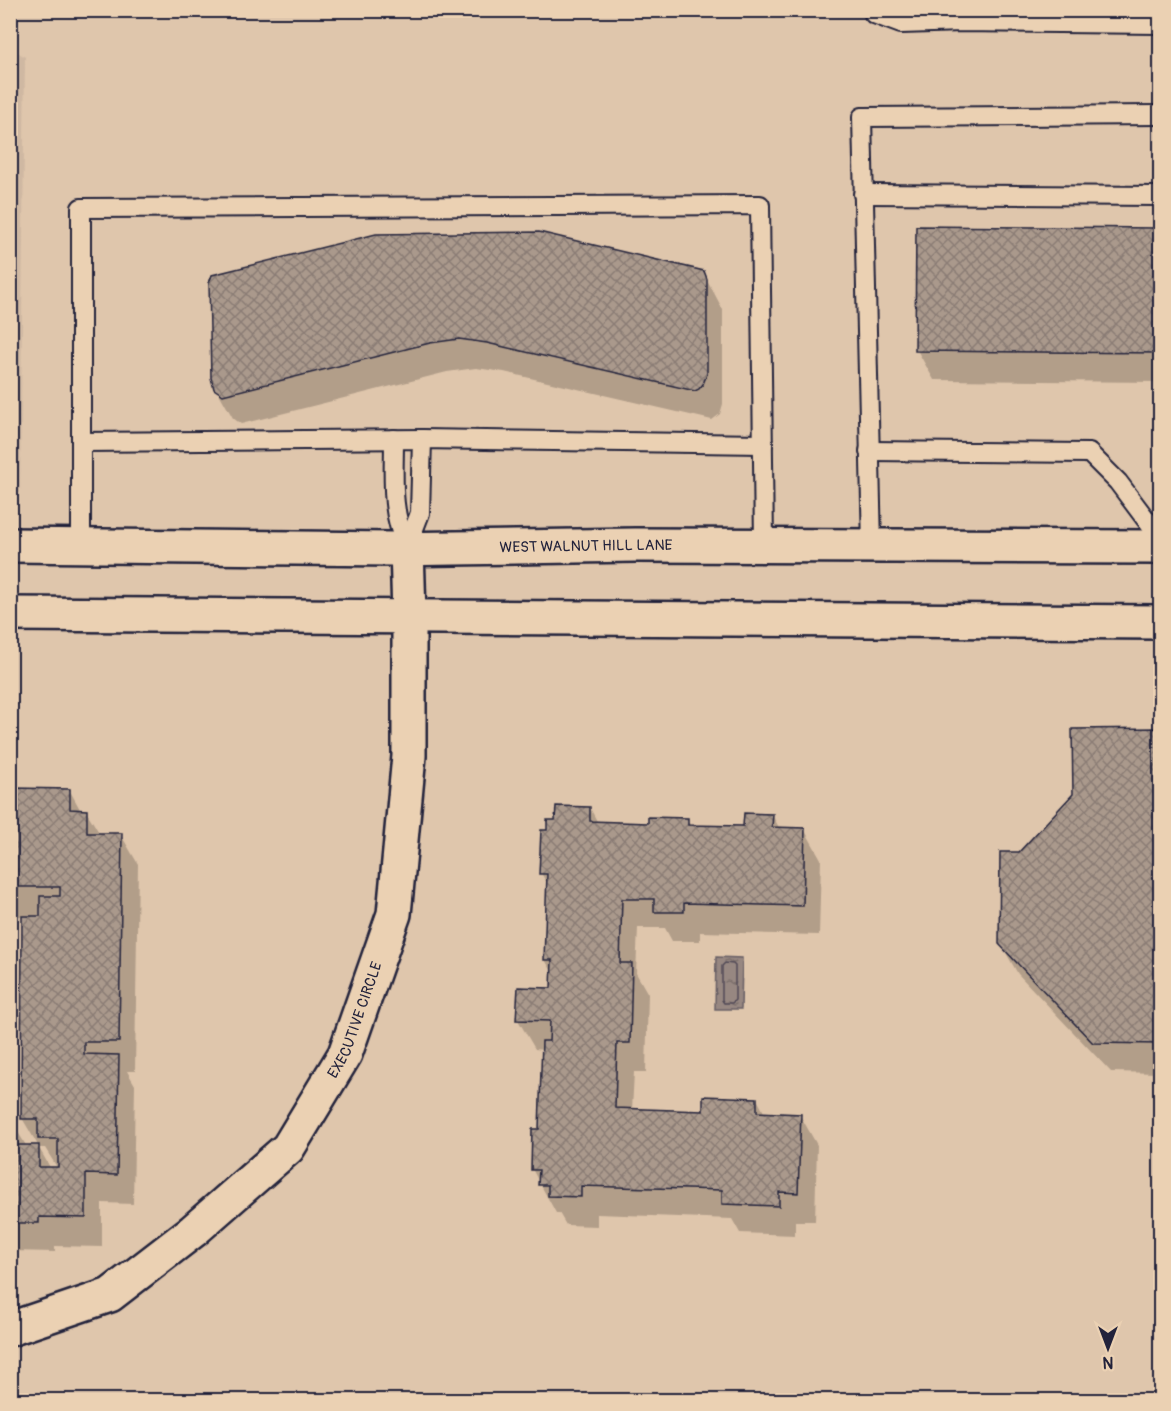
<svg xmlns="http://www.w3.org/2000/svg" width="1171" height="1411" font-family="Pangolin,sans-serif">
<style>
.built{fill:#cfb8a2}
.water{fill:url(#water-ripples);stroke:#685f65;stroke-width:1.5}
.shadow{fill:#0003;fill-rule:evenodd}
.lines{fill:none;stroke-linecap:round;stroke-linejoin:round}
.shore{stroke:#514a57;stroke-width:1.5}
.building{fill:url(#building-cross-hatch);stroke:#22223b;stroke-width:1.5}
.lane-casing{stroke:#22223b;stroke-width:22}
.street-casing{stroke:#22223b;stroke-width:38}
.secondary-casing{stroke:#22223b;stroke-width:38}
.lane{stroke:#ebd1b3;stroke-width:18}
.street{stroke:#ebd1b3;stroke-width:33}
.secondary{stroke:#ebd1b3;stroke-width:33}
.labels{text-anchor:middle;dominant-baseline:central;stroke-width:4.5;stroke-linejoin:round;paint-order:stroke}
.street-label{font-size:15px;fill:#22223b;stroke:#ebd1b3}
</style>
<defs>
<pattern id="water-ripples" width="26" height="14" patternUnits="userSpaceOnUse" patternTransform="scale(1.5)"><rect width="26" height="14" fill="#978781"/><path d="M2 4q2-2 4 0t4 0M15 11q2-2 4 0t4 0" fill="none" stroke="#7b6e6b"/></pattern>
<pattern id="building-cross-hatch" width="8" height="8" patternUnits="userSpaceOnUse" patternTransform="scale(1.5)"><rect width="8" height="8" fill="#aa998c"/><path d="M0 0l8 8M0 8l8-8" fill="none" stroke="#8a7c74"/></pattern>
</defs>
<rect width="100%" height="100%" fill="#dfc6ac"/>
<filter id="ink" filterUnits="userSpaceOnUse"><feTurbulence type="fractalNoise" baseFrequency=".0167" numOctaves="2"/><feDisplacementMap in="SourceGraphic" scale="12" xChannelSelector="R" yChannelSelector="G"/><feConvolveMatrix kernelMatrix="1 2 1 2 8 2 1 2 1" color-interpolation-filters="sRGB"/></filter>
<g filter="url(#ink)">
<!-- built -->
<path class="built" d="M 11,48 L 25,57 L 20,493 L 10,493 Z"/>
<!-- water -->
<path class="water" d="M 716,957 L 742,958 L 741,1009 L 715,1009 Z"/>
<!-- shadow -->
<g class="shadow">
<path d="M 672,10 L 755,10 L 755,11 L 673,11 Z"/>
<path d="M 918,227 L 1160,230 L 1160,382 L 934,380 L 917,350 Z"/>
<path d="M 703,272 L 723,310 L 723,404 L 720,414 L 712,420 L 504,372 L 476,368 L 447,372 L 241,424 L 233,418 L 216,388 Z"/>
<path d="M 1160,729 L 1160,1073 L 1111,1072 L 1018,974 L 1001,944 L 1020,853 L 1074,794 L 1073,730 Z"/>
<path d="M 70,791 L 81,811 L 86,811 L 100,834 L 121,835 L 138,864 L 135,1071 L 127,1071 L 135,1085 L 133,1204 L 102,1203 L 102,1247 L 55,1246 L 55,1252 L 10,1251 L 10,1129 L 16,1129 L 27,1147 L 39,1147 L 22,1118 L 24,916 L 10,916 L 10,796 ZM 39,1148 L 45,1148 L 58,1169 L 51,1169 Z"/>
<path d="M 590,808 L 598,823 L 650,824 L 687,820 L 691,826 L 745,828 L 772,815 L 780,829 L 804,829 L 821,859 L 819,935 L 700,932 L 700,941 L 672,941 L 665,928 L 638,928 L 636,973 L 648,994 L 646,1072 L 634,1072 L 632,1110 L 705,1112 L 757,1099 L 765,1114 L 800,1115 L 817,1145 L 815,1221 L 795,1221 L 795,1235 L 740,1233 L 732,1219 L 597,1214 L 597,1226 L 566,1225 L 559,1213 L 556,1213 L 532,1169 L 540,1130 L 543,1050 L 535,1049 L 518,1020 L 552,989 L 553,973 L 545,960 L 548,885 L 541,873 L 548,832 L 557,822 Z"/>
</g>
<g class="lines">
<!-- shore -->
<path class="shore" d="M 725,963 L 733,964 L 735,966 L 735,1000 L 732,1003 L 724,1003 L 722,1000 L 722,966 Z"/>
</g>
<!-- building -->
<g class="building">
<path d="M 916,226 L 1160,228 L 1160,353 L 915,351 Z"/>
<path d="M 539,232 L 704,271 L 707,279 L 707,374 L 703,384 L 699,389 L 695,391 L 487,343 L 459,339 L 430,343 L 223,395 L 214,389 L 211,378 L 209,283 L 212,275 L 376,234 Z"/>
<path d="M 1160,728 L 1160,1044 L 1093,1043 L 999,944 L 1000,852 L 1019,852 L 1073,794 L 1072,729 Z"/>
<path d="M 13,788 L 70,789 L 70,809 L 87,810 L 87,833 L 122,833 L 119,1042 L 84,1042 L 84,1054 L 119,1055 L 117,1175 L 86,1174 L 86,1218 L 39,1217 L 39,1223 L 10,1223 L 10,1127 L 17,1127 L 17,1145 L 39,1145 L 39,1167 L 58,1167 L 58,1139 L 38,1139 L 38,1119 L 21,1119 L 22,916 L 40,916 L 40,896 L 60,896 L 60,887 L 10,887 L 10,795 L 13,795 Z"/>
<path d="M 556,806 L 590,807 L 590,821 L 648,823 L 648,817 L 688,818 L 688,825 L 743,826 L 744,813 L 773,814 L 772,827 L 805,828 L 803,906 L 684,903 L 684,912 L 654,912 L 654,899 L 622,899 L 620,963 L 632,963 L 630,1043 L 617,1043 L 615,1108 L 703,1111 L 703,1096 L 757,1098 L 757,1112 L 801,1114 L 798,1193 L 779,1192 L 779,1206 L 722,1204 L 722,1190 L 581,1186 L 581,1197 L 548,1196 L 548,1185 L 538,1185 L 539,1170 L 531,1170 L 532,1129 L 539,1129 L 542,1041 L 549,1041 L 550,1021 L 516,1020 L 518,987 L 551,988 L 552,960 L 544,960 L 547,874 L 539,874 L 541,830 L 547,830 L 547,820 L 555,820 Z"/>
</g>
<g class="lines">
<defs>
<g id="lane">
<path d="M 874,10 L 874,14 L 901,24 L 962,22 L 1160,24"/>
<path d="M 863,194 L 1160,196"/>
<path d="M 394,439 C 394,478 390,511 407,547"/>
<path d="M 81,442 L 422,439 L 763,444"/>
<path d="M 869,451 L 1089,453 L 1118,482 L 1160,538"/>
<path d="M 81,545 L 81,208 L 760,205 L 764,545"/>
<path d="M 872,546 L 862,117 L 1160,115"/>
<path d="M 407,547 L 420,513 L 422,439"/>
</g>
<g id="street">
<path id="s1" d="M 10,1329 L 110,1295 L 193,1231 L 288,1148 L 345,1054 L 394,914 L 409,756 L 409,616 L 407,547"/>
</g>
<g id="secondary">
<path id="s2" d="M 10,545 L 393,549 L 635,545 L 1160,547"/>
<path d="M 10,614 L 1160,622"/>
</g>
</defs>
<!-- lane casing -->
<use href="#lane" class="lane-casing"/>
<!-- street casing -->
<use href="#street" class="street-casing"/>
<!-- secondary casing -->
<use href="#secondary" class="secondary-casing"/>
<!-- lane -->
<use href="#lane" class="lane"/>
<!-- street -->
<use href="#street" class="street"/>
<!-- secondary -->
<use href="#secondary" class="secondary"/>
</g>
</g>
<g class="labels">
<!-- street labels -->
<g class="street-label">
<text stroke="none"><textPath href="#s2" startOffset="576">WEST WALNUT HILL LANE</textPath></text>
<text stroke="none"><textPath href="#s1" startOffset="482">EXECUTIVE CIRCLE</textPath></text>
</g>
</g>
<!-- margin -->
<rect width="1171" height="1411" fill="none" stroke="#ebd1b3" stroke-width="36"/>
<rect x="18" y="18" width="1135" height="1375" fill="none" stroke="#22223b" stroke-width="2" filter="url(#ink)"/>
<!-- north arrow -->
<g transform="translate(1108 1348) rotate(180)" stroke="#ebd1b3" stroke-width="4.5" paint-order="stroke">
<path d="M0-4.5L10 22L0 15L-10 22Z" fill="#22223b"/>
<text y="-9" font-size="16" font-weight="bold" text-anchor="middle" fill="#22223b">N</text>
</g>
</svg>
